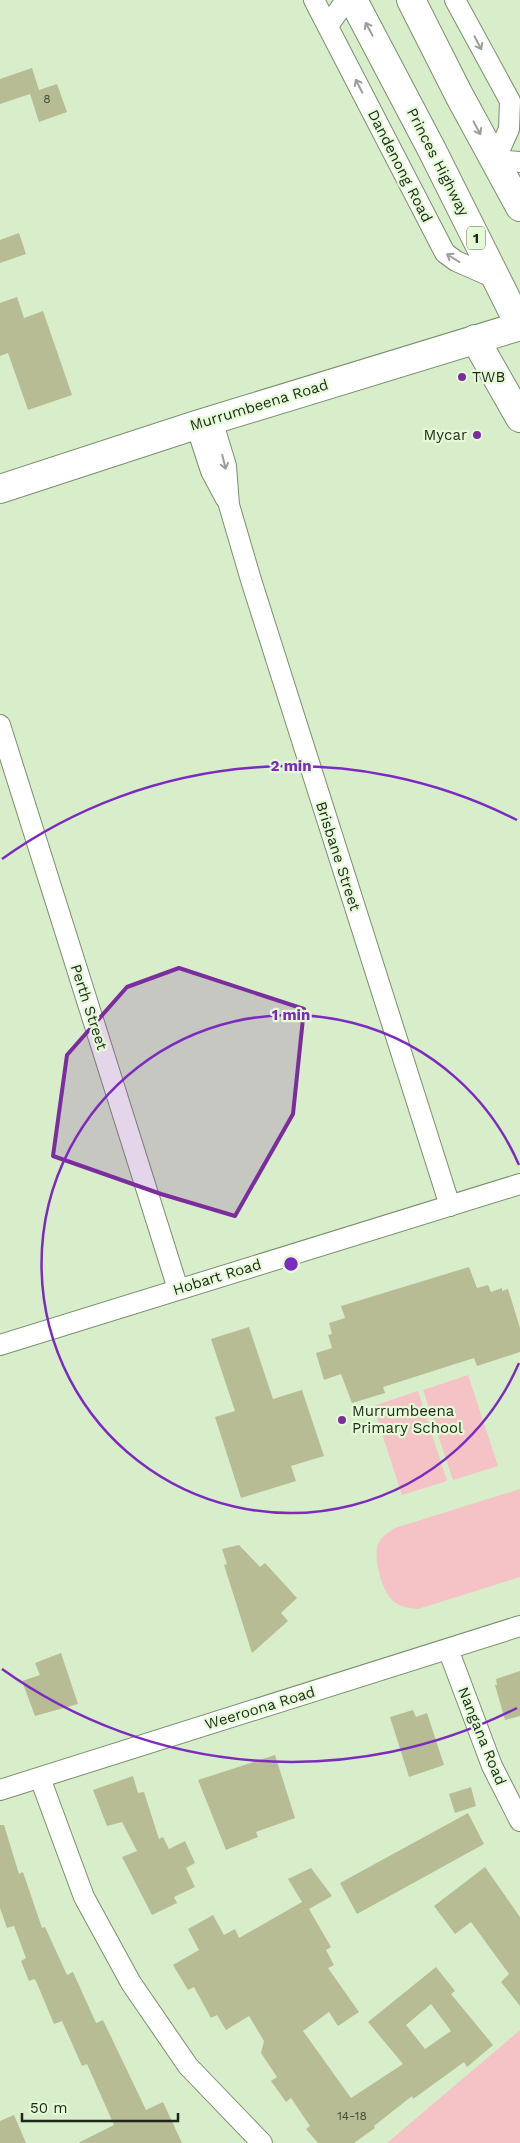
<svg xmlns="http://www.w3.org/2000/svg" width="520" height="2143" font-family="'Work Sans',sans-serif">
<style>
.green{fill:#f5c2c6}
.building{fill:#b7bc95;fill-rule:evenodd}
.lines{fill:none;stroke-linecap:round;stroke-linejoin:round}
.street-casing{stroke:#7a8f6e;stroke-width:22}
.secondary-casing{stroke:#7a8f6e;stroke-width:30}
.highway-casing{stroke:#7a8f6e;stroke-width:30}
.street{stroke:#fff;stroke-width:20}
.secondary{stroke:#fff;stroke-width:28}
.highway{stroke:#fff;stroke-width:28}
.oneway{stroke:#9a9e98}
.marked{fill:#7b2c9d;fill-opacity:0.2;stroke:#7b2c9d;stroke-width:4;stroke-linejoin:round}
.ring{fill:none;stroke:#7b2cbf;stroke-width:2.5}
.poi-dot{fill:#7b2c9d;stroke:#e5fbd7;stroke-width:2}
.labels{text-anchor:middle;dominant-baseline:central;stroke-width:4.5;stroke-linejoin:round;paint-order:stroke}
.number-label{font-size:12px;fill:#454c39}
.shield{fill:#e5fbd7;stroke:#5a6753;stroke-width:1}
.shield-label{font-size:14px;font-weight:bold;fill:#1f271a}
.street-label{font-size:15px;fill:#1f271a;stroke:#e5fbd7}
.poi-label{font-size:15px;fill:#1f271a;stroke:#e5fbd7;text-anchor:start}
.centre{fill:#7b2cbf;stroke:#e5fbd7;stroke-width:2.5}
.ring-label{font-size:15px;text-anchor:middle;font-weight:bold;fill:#7b2cbf;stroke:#e5fbd7;stroke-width:4.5;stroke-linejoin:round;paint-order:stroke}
</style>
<rect width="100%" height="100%" fill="#d8eeca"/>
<!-- green -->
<g class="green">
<path d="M 468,1375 L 498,1466 L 453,1480 L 423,1390 Z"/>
<path d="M 418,1391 L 447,1481 L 402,1495 L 373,1406 Z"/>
<path d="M 520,1489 L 520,1577 L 418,1609 C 409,1608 399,1607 392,1600 C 382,1591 373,1557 378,1544 C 381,1537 388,1532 395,1528 Z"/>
<path d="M 520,2030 L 520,2143 L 387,2143 L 506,2042 Z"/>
</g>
<!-- building -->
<g class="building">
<path d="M 32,68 L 39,90 L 57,84 L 67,112 L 39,122 L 30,94 L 0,104 L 0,79 Z"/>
<path d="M 19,233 L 26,254 L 0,263 L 0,240 Z"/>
<path d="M 17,297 L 24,318 L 43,311 L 72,395 L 28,410 L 8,353 L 0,356 L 0,303 Z"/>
<path d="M 469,1267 L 477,1288 L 488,1285 L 491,1292 L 502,1288 L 502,1291 L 508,1289 L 520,1328 L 520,1352 L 477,1366 L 474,1358 L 383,1387 L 385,1393 L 352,1403 L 341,1374 L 324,1380 L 316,1353 L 332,1348 L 328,1335 L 332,1334 L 329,1323 L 345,1318 L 341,1306 Z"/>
<path d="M 249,1327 L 273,1399 L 302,1390 L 324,1456 L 291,1466 L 296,1481 L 241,1498 L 215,1417 L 235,1411 L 211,1339 Z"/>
<path d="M 239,1545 L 260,1567 L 265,1563 L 297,1598 L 281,1613 L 288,1621 L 252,1653 L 224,1565 L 227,1564 L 222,1549 Z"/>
<path d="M 61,1653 L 78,1704 L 35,1716 L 22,1681 L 40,1675 L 35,1663 Z"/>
<path d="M 520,1671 L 520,1716 L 505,1720 L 495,1685 L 497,1685 L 496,1679 Z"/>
<path d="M 413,1710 L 416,1717 L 427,1713 L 444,1765 L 409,1777 L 390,1717 Z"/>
<path d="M 275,1755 L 295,1818 L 256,1832 L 258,1837 L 226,1850 L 198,1780 Z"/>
<path d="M 133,1776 L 138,1793 L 144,1792 L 159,1839 L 163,1837 L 169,1849 L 185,1841 L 195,1863 L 186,1868 L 195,1887 L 174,1897 L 177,1903 L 152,1915 L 122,1857 L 137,1851 L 122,1822 L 107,1826 L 93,1790 Z"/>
<path d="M 471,1787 L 476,1806 L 455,1813 L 449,1794 Z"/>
<path d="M 468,1813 L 484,1844 L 357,1914 L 340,1883 Z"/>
<path d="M 0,1825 L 4,1825 L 19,1874 L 23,1872 L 42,1928 L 45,1927 L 67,1975 L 73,1972 L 96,2023 L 103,2020 L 146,2110 L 163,2102 L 182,2143 L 78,2143 L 114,2125 L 87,2064 L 82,2066 L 62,2021 L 54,2024 L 36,1981 L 34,1979 L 29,1981 L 21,1961 L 26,1958 L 14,1926 L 7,1928 L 0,1908 Z"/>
<path d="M 485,1867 L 520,1917 L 520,2006 L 501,1982 L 509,1974 L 471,1922 L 455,1934 L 434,1906 Z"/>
<path d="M 311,1868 L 332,1896 L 309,1909 L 331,1947 L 326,1950 L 334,1965 L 328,1968 L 359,2012 L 338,2026 L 329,2012 L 303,2031 L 351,2098 L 403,2064 L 368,2022 L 436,1967 L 455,1991 L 451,1994 L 493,2045 L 467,2067 L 464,2062 L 413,2099 L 412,2096 L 374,2126 L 375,2128 L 354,2143 L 318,2143 L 306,2129 L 310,2126 L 291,2098 L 286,2102 L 271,2081 L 277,2077 L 261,2053 L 264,2041 L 249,2016 L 226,2030 L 217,2015 L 211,2018 L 194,1987 L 188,1990 L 173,1965 L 199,1950 L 188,1929 L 213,1915 L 224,1935 L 235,1929 L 239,1938 L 302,1902 L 288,1879 ZM 431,2004 L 451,2031 L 425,2049 L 406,2025 Z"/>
<path d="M 14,2115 L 26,2143 L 0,2143 L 0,2121 Z"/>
</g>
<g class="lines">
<defs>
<g id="street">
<path d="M 314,0 L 445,253 L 456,261 L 497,279"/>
<path d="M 455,0 L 510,101 L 509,129 L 495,160 L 520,162"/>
<path d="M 328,26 L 346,0"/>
<path d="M 212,420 L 226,466 L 229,505 L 251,580 L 450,1206"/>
<path d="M 196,425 L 211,471 L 226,499"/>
<path d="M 0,725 L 178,1289"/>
<path d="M 0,1345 L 520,1184"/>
<path d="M 448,1649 L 492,1766 L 520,1821"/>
<path d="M 40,1778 L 84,1897 L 131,1983 L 188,2066 L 262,2143"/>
<path d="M 0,1790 L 520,1626"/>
</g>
<path id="secondary" d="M 0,489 L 196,425 L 520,326"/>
<g id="highway">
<path d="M 353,0 L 432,150 L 520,326"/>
<path d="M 411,0 L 459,95 L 520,207"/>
<path d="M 475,339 L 520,418"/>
</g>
</defs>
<!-- street casing -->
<use href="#street" class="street-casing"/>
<!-- secondary casing -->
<use href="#secondary" class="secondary-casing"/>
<!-- highway casing -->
<use href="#highway" class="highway-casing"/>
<!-- street -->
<use href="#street" class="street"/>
<!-- secondary -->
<use href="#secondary" class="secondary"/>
<!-- highway -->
<use href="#highway" class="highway"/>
</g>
<!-- one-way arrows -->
<defs><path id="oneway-shaft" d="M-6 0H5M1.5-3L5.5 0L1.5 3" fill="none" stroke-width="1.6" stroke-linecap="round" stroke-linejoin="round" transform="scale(1.25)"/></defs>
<g class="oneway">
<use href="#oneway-shaft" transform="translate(369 29) rotate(-118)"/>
<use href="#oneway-shaft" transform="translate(478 43) rotate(62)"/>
<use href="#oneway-shaft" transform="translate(359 86) rotate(-117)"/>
<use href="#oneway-shaft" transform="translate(477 128) rotate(62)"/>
<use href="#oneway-shaft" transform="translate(453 258) rotate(-148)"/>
<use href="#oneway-shaft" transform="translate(224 462) rotate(76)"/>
</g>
<!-- marked area -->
<path class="marked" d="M 179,968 L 304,1009 L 293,1114 L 235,1216 L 161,1194 L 53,1156 L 67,1055 L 127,987 Z"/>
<!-- distance rings -->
<g class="ring">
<path d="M519 1363A249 249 0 1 1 519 1165"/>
<path d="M517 1708A498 498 0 0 1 2 1669M2 859A498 498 0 0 1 517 820"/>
</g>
<!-- markers -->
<g class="poi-dot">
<circle cx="462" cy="377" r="5"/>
<circle cx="477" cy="435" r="5"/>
<circle cx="342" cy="1420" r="5"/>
</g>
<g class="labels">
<!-- number labels -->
<g class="number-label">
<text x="47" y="99">8</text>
<text x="352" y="2116">14-18</text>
</g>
<!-- shield labels -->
<rect class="shield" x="467" y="226.5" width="18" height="23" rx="4"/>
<g class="shield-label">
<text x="476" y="238">1</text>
</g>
<!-- street labels -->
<g class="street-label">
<text transform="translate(438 162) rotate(63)">Princes Highway</text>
<text transform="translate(400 166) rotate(63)">Dandenong Road</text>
<text transform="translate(259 405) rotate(-17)">Murrumbeena Road</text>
<text transform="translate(338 856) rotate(72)">Brisbane Street</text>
<text transform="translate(89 1007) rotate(72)">Perth Street</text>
<text transform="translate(217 1277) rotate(-17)">Hobart Road</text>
<text transform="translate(260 1708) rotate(-17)">Weeroona Road</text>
<text transform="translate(482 1736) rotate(68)">Nangana Road</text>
</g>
<!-- poi labels -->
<g class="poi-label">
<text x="472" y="377">TWB</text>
<text x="467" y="435" text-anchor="end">Mycar</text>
<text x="352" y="1411">Murrumbeena<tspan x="352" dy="17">Primary School</tspan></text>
</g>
</g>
<circle cx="291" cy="1264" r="8" class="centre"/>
<g class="ring-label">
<text x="291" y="771">2 min</text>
<text x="291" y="1020">1 min</text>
</g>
<!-- scale -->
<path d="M22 2113v8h156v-8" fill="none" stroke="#1f271a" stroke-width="2.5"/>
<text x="30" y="2113" font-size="15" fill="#1f271a" stroke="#e5fbd7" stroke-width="4" paint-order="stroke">50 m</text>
</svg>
